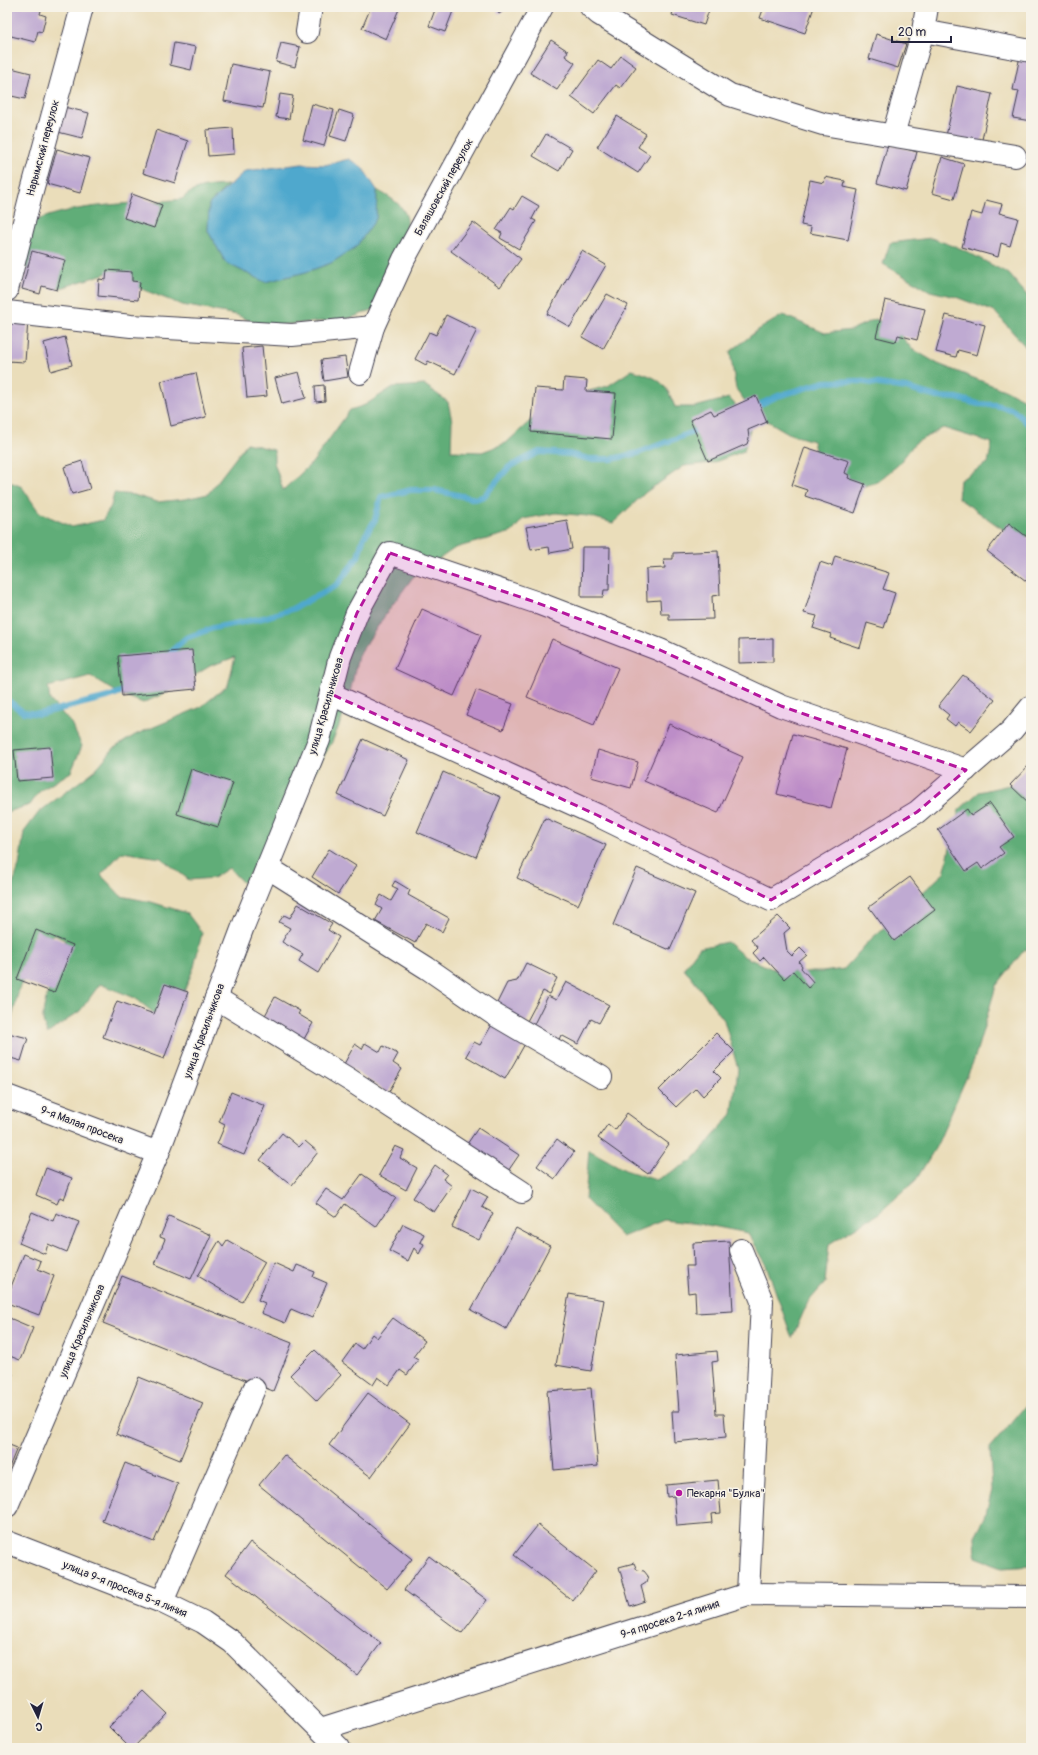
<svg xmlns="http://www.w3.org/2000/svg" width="1038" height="1755" font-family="Pangolin,sans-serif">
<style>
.forest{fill:#60ad78;stroke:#41685a}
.water{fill:#50a8cd;stroke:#396584}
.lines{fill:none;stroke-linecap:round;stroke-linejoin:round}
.stream{stroke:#50a8cd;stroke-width:6}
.building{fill:#bfaad2}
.minor-casing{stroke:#403e4e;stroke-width:24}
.minor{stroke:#fff;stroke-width:22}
.marked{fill:#b5179e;fill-opacity:0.2;stroke:#b5179e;stroke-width:3;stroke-dasharray:8 5;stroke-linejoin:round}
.poi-dot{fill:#b5179e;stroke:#f7f3e8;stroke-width:1.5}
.labels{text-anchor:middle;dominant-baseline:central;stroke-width:3;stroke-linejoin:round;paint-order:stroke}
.street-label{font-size:11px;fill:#22223b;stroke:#f7f3e8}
.poi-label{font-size:11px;fill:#22223b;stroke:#f7f3e8;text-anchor:start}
</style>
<rect width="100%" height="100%" fill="#f7f3e8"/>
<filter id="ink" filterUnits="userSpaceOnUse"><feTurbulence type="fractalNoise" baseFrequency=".025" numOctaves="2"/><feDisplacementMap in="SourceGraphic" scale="8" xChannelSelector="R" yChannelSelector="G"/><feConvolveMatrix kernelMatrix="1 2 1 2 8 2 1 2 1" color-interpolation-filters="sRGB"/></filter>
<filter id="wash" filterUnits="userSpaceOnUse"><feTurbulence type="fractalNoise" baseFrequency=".012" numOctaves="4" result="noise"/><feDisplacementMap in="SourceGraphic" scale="16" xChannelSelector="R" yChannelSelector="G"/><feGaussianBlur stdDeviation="0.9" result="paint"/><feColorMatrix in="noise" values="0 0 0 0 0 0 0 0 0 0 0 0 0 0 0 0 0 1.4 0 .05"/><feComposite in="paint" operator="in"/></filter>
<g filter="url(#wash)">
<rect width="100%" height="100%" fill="#eaddba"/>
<!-- forest -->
<g class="forest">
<path d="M 228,185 L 209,204 L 208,231 L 226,263 L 265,282 L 306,272 L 331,263 L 356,247 L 376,219 L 377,190 C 389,197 404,204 407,219 C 410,237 383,290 375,309 L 348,319 L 281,325 L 255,323 L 237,315 L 182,305 L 134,286 L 116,270 L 61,288 L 32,280 L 19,253 L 32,222 C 79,202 132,205 182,199 C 195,186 210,186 228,185 Z"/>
<path d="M 931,238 L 962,249 L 1009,274 L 1031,300 L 1031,353 L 995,312 L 956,297 L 930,291 L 883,264 L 890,243 Z"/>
<path d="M 783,315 L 825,333 L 851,330 L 875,319 L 896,329 L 911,348 L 938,364 L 1012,393 L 1031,404 L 1031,535 L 1017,539 L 958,498 L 960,480 L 988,463 L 992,443 L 943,428 L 915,443 L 898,465 L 877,482 L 849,491 L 821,478 L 813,441 L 790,434 L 754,413 L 736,389 L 730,352 L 758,330 Z"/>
<path d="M 632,370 C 659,378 665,381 675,407 L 695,407 L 729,398 L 752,422 L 744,451 L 712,463 L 684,466 L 646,492 L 613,523 L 588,516 L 556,513 L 523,519 L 512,532 L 455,548 L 413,577 L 388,611 L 358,656 L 347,707 L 332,742 L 287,820 L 243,883 L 229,868 L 213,878 L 189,880 L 161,858 L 122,852 L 101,875 L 121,896 L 151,902 L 187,913 L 202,933 L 194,967 L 183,994 L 155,1014 L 135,998 L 100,984 L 80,1011 L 47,1034 C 46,1029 43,1024 43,1019 C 42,998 61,963 65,940 L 53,934 C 39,950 27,967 20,987 C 15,1002 15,1013 7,1029 L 7,911 L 11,890 L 19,866 L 24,832 L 39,812 L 94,771 L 114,748 L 135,735 L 201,707 L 228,685 L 235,657 L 210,666 L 168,692 L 143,703 L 120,694 L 90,676 L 48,687 L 50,700 L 71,723 L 82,746 L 71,772 L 40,791 L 30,805 L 7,812 L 7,483 L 13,483 L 22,487 L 39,512 L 72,527 L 103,520 L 111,506 L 114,493 L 134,495 L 157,502 L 185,499 L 208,494 L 247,443 L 274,450 L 274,462 L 283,490 L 312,463 L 350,410 L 365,405 L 393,387 L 425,385 L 448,402 L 452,421 L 451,451 L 482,452 L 506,443 L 552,401 L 608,386 Z"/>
<path d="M 1031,780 L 1031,952 L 1025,949 L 996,986 L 974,1060 L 937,1145 L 916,1180 L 879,1213 L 829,1244 L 825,1283 L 808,1302 L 792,1338 L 765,1262 L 748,1233 L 707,1225 L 664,1220 L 622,1237 L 585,1199 L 589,1150 L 625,1170 L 656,1180 L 692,1161 L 732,1114 L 738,1069 L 724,1020 L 684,968 L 699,948 L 727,942 L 745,957 L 780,972 L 822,972 L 844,969 L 869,941 L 944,873 L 959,810 L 979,792 Z"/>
<path d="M 1031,1399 L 1031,1565 L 1002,1567 L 976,1557 L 975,1536 L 985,1517 L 992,1490 L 990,1448 Z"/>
</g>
<!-- water -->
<path class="water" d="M 349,159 L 362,167 L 377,190 L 376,219 L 356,247 L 331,263 L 306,272 L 265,282 L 226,263 L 208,231 L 209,204 L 245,171 L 302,164 L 325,165 Z"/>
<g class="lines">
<!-- stream -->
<g class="stream">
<path d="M 752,408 L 778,396 L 825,382 L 858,381 L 906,388 L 937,397 L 957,398 L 978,404 L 995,405 L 1014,410 L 1031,427"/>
<path d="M 165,657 L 186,638 L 213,628 L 263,618 L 292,609 L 337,585 L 358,557 L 363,539 L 375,520 L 381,497 L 411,490 L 434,490 L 476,499 L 484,496 L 509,467 L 539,452 L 569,454 L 589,459 L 612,459 L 638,453 L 701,429"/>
<path d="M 7,700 L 23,712 L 39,714 L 108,697 L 128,689"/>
</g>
</g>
<g id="blocks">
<!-- building -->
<g class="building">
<path d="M 10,7 L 42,7 L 40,14 L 46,16 L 42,32 L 38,31 L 35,42 L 7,35 L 7,19 Z"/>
<path d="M 371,7 L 400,7 L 386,39 L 362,28 Z"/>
<path d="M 436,7 L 453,11 L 445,32 L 429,26 Z"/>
<path d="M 495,7 L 509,7 L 499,14 Z"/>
<path d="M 674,7 L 710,7 L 704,25 L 672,15 Z"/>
<path d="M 764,7 L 814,7 L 805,33 L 760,18 Z"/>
<path d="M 876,34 L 906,44 L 898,68 L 869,59 Z"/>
<path d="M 551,40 L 568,51 L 565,56 L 575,63 L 557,90 L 530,73 Z"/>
<path d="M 174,43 L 196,47 L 191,70 L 170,65 Z"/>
<path d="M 281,43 L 300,47 L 295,67 L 276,62 Z"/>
<path d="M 621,56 L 636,67 L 620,88 L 616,85 L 594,114 L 571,97 L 598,60 L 611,69 Z"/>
<path d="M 1020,56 L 1031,58 L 1031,121 L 1013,118 L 1019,91 L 1013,90 Z"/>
<path d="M 231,64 L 270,72 L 263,108 L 224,101 Z"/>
<path d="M 7,67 L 31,73 L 25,99 L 7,95 Z"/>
<path d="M 957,86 L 992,94 L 981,144 L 946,136 Z"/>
<path d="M 280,94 L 293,96 L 289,119 L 276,117 Z"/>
<path d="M 312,104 L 334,110 L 324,146 L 303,140 Z"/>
<path d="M 64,107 L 89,113 L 82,138 L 58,132 Z"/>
<path d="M 339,110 L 354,115 L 346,141 L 330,136 Z"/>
<path d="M 617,116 L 646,134 L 638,147 L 650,155 L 638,173 L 597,147 Z"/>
<path d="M 233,128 L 234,154 L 208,156 L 206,130 Z"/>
<path d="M 156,130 L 188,141 L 175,183 L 143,173 Z"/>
<path d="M 546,134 L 572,149 L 559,171 L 533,156 Z"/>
<path d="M 888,144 L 917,152 L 906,191 L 877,183 Z"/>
<path d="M 57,149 L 90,158 L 80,193 L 47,184 Z"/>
<path d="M 942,157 L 964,164 L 954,199 L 932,193 Z"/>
<path d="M 825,177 L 845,181 L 844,187 L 858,190 L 848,240 L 810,233 L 811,227 L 801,225 L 810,180 L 824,183 Z"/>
<path d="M 132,194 L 162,205 L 154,228 L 124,218 Z"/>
<path d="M 522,196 L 539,206 L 532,219 L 536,221 L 519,249 L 500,238 L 502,233 L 496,230 L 511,207 L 514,209 Z"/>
<path d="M 986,200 L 1002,204 L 999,213 L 1018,218 L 1010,246 L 1001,243 L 998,257 L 962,247 L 971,212 L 982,215 Z"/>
<path d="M 473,222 L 521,259 L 500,287 L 451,251 Z"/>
<path d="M 32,251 L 65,260 L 57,290 L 42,286 L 40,294 L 22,289 Z"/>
<path d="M 582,251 L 606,265 L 570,327 L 547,314 Z"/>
<path d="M 107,270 L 132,272 L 132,281 L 140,282 L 138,300 L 98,296 L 99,279 L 106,280 Z"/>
<path d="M 607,294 L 628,305 L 603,349 L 582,337 Z"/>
<path d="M 885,300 L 925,309 L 917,340 L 898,335 L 896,342 L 876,337 Z"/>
<path d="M 446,315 L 477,330 L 455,374 L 428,361 L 426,365 L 415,359 L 429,332 L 436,335 Z"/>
<path d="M 946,315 L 985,325 L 977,355 L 958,350 L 956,357 L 936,352 Z"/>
<path d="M 7,318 L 28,320 L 25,362 L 7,361 Z"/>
<path d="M 65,337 L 72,365 L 51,371 L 44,343 Z"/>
<path d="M 262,346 L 267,396 L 247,398 L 242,348 Z"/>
<path d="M 345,357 L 348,377 L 324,381 L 321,360 Z"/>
<path d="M 299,372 L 306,398 L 282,404 L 275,378 Z"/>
<path d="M 196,373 L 206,417 L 171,426 L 161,381 Z"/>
<path d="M 564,378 L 587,380 L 586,391 L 616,393 L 612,439 L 531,432 L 535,388 L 563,390 Z"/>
<path d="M 324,385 L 325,401 L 316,402 L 315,386 Z"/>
<path d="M 756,396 L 767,422 L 748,430 L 749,438 L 747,444 L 708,461 L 690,420 L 711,410 L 714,415 Z"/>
<path d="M 805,447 L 849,461 L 845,473 L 849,475 L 848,478 L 865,484 L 855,513 L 805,496 L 807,490 L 792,485 Z"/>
<path d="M 82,461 L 90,489 L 72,494 L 64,467 Z"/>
<path d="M 567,520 L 572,549 L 550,553 L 549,547 L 531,550 L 526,527 Z"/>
<path d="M 1009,523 L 1031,540 L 1030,584 L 987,551 Z"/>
<path d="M 582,547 L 610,547 L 609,590 L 604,590 L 603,597 L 581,597 Z"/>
<path d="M 718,551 L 720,595 L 712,596 L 713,619 L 669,620 L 669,614 L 661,614 L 660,600 L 647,601 L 646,569 L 665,568 L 664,559 L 673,559 L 673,553 Z"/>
<path d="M 835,556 L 889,573 L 883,589 L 895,593 L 884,628 L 867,623 L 860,648 L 830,638 L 831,634 L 813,628 L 817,616 L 804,613 L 820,562 L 832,566 Z"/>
<path d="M 422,609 L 481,635 L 454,696 L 395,669 Z"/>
<path d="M 552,639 L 618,668 L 594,725 L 527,697 Z"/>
<path d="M 773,639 L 773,662 L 739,663 L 739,640 Z"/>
<path d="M 192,650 L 196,689 L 122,696 L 118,656 Z"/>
<path d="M 963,675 L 995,700 L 971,731 L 958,722 L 955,726 L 946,719 L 949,715 L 938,706 Z"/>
<path d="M 476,690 L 513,704 L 503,730 L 466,715 Z"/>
<path d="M 669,724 L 743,757 L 718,813 L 644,781 Z"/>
<path d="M 793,734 L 847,749 L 831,808 L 777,794 Z"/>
<path d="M 363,739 L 409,760 L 383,816 L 338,795 Z"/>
<path d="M 50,747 L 53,778 L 17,781 L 14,750 Z"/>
<path d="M 598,750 L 638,762 L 631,788 L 591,777 Z"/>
<path d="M 1031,763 L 1031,805 L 1010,785 Z"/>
<path d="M 191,769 L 233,783 L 218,827 L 177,814 Z"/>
<path d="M 443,772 L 501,797 L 476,857 L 417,832 Z"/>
<path d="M 990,803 L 1014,837 L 999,847 L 1004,853 L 982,869 L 978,863 L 966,871 L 938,830 L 967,809 L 971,816 Z"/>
<path d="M 545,818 L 606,845 L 578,905 L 517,878 Z"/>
<path d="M 329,849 L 356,866 L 338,894 L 312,877 Z"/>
<path d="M 637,868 L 695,893 L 670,950 L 613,925 Z"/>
<path d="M 910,877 L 935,910 L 894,941 L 869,907 Z"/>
<path d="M 395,881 L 410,890 L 408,895 L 449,918 L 442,932 L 426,923 L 415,943 L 375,921 L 382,909 L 376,905 L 381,895 L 391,901 L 398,889 L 392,886 Z"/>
<path d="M 298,904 L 332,924 L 328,930 L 339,937 L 318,973 L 299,961 L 303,954 L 282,942 L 290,928 L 279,922 L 284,915 L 290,918 Z"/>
<path d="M 778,916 L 790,928 L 784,933 L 787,951 L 792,956 L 800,948 L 807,955 L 799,962 L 802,966 L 801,968 L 814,983 L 808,988 L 793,971 L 784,979 L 764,957 L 760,961 L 753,953 L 758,948 L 751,940 Z"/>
<path d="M 36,930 L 73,945 L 54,993 L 17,979 Z"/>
<path d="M 526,963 L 557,978 L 549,994 L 543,991 L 526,1023 L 495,1007 L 507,983 L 517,981 Z"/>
<path d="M 566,982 L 609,1005 L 599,1023 L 591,1019 L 578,1044 L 561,1035 L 557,1044 L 531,1030 L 548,996 L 556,1000 Z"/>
<path d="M 165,984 L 188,992 L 164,1059 L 103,1037 L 117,1001 L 154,1014 Z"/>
<path d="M 275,997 L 300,1011 L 298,1014 L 313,1023 L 304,1039 L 262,1021 Z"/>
<path d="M 493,1023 L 526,1042 L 505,1079 L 466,1056 L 474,1042 L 480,1045 Z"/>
<path d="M 8,1033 L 28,1038 L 21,1061 L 7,1057 Z"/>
<path d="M 716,1033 L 734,1051 L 714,1071 L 721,1078 L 703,1096 L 696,1088 L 676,1107 L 659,1090 Z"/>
<path d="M 365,1043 L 380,1052 L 383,1046 L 398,1054 L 393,1063 L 402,1069 L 388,1093 L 344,1064 L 355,1044 L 362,1049 Z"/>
<path d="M 231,1092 L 265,1106 L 244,1155 L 217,1144 L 225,1125 L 219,1122 Z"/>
<path d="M 627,1113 L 669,1144 L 648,1174 L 598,1138 L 608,1124 L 615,1130 Z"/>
<path d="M 478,1128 L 519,1155 L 506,1174 L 465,1147 Z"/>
<path d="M 282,1133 L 299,1147 L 305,1141 L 318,1152 L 292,1185 L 260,1160 Z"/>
<path d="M 557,1139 L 574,1152 L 555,1179 L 537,1166 Z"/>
<path d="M 395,1146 L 404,1150 L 400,1158 L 417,1168 L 406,1190 L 379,1175 Z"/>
<path d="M 435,1165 L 447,1174 L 443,1179 L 452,1186 L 434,1212 L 413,1198 Z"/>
<path d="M 46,1168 L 72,1178 L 64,1199 L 60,1197 L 57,1204 L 36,1195 Z"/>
<path d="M 362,1174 L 396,1198 L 376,1227 L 345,1204 L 336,1217 L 316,1203 L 326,1189 L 343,1200 Z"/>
<path d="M 471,1188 L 488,1197 L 482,1207 L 493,1213 L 479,1240 L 452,1227 Z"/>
<path d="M 32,1212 L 53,1221 L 56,1213 L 79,1222 L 67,1252 L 48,1244 L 45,1254 L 19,1243 Z"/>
<path d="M 169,1216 L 211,1235 L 191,1279 L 155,1264 L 165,1239 L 160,1237 Z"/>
<path d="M 403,1224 L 424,1234 L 420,1242 L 424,1244 L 419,1254 L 414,1248 L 408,1261 L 389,1251 Z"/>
<path d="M 516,1228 L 550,1246 L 506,1329 L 471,1310 Z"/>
<path d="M 227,1240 L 265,1262 L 242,1302 L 198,1276 L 219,1241 L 223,1246 Z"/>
<path d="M 729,1241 L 733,1311 L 696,1313 L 695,1292 L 688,1293 L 686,1266 L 694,1266 L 693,1243 Z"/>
<path d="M 24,1254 L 41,1261 L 38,1269 L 54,1276 L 39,1315 L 7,1303 L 7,1297 Z"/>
<path d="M 274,1263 L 294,1272 L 297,1265 L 315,1272 L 313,1277 L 327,1283 L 312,1318 L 291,1309 L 285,1323 L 261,1313 L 265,1303 L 258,1300 Z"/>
<path d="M 122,1276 L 292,1343 L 273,1391 L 103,1323 Z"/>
<path d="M 569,1294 L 604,1300 L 591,1371 L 556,1365 Z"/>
<path d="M 7,1317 L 33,1328 L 20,1360 L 7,1355 Z"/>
<path d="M 393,1318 L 425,1341 L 413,1357 L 418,1360 L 407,1375 L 400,1370 L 389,1385 L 378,1377 L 373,1385 L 342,1362 L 355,1344 L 362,1349 L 372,1334 L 377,1338 Z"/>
<path d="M 315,1350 L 341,1375 L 317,1401 L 290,1375 Z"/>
<path d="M 717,1351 L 718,1361 L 712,1362 L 716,1414 L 724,1414 L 726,1437 L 674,1442 L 672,1411 L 679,1411 L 675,1355 Z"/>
<path d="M 7,1372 L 13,1374 L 7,1389 Z"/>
<path d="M 139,1377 L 203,1403 L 180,1460 L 116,1434 Z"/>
<path d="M 591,1388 L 598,1466 L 554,1470 L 547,1391 Z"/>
<path d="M 368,1393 L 410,1424 L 371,1477 L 329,1445 Z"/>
<path d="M 7,1444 L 17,1448 L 7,1472 Z"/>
<path d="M 284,1455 L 412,1559 L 387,1589 L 259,1485 Z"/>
<path d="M 125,1463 L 178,1484 L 154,1542 L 102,1521 Z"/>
<path d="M 718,1480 L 721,1513 L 711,1514 L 712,1523 L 677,1526 L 674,1496 L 667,1497 L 666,1485 Z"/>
<path d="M 538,1525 L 596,1571 L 573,1601 L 514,1555 Z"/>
<path d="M 250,1542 L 381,1643 L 357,1675 L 226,1574 Z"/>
<path d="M 429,1556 L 487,1600 L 462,1633 L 404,1590 Z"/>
<path d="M 634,1563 L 637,1570 L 644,1571 L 648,1576 L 646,1583 L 641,1586 L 645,1601 L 630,1606 L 619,1567 Z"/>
<path d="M 144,1691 L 167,1713 L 133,1748 L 130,1748 L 109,1727 Z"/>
</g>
</g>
</g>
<g filter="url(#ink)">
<use href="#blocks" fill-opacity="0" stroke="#403e4e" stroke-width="1"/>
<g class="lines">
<defs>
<g id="minor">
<path d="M 591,7 L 599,14 L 730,95 L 823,124 L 1015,156"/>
<path d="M 923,31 L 1031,51"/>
<path d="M 307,32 L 311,7"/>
<path d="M 893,135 L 923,31 L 927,7"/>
<path d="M 7,290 L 30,198 L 82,7"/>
<path d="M 7,312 L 131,326 L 292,335 L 373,327"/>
<path d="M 360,373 L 373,327 L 404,259 L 542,7"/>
<path d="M 331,694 L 597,815 L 771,900 L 917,812 L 1012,730 L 1031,707"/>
<path d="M 267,867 L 427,968 L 495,1015 L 601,1077"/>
<path d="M 216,998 L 350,1080 L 522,1192"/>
<path d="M 7,1096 L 158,1153"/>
<path d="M 741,1250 L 762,1301 L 748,1594"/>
<path d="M 7,1506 L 158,1153 L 244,924 L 319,740 L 340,657 L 357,613 L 390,553 L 535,602 L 660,650 L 781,706 L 966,770"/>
<path d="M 7,1542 L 162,1602 L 203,1622 L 232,1642 L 339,1748"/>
<path d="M 162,1602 L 254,1389"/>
<path d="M 321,1729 L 748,1594 L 1031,1597"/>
</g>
</defs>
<!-- minor casing -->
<use href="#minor" class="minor-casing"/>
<!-- minor -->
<use href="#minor" class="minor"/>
</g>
</g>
<!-- marked area -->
<path class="marked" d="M 390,553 L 535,602 L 660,650 L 781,706 L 966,770 L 917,812 L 771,900 L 597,815 L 331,694 L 340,657 L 357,613 Z"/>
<!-- markers -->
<circle class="poi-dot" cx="679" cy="1493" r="4"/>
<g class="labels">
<!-- street labels -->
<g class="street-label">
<text transform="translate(43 148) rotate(-75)">Нарымский переулок</text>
<text transform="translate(444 187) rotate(-61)">Балашовский переулок</text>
<text transform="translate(326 706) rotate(-74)">улица Красильникова</text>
<text transform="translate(204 1031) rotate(-70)">улица Красильникова</text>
<text transform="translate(82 1125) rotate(21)">9-я Малая просека</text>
<text transform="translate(82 1331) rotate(-67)">улица Красильникова</text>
<text transform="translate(125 1589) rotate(22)">улица 9-я просека 5-я линия</text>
<text transform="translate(670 1619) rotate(-18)">9-я просека 2-я линия</text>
</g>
<!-- poi labels -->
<g class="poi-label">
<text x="687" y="1493">Пекарня "Булка"</text>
</g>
</g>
<!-- margin -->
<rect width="1038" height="1755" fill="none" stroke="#f7f3e8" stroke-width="24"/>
<!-- north arrow -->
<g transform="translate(38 1717) rotate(175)" stroke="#f7f3e8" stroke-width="3" paint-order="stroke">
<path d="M0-3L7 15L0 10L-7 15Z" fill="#22223b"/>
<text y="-6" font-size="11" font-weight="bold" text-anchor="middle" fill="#22223b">С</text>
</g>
<!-- scale -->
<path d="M892 36v6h59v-6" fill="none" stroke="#22223b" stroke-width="2"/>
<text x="898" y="36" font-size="12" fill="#22223b" stroke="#f7f3e8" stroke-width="3" paint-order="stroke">20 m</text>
</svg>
